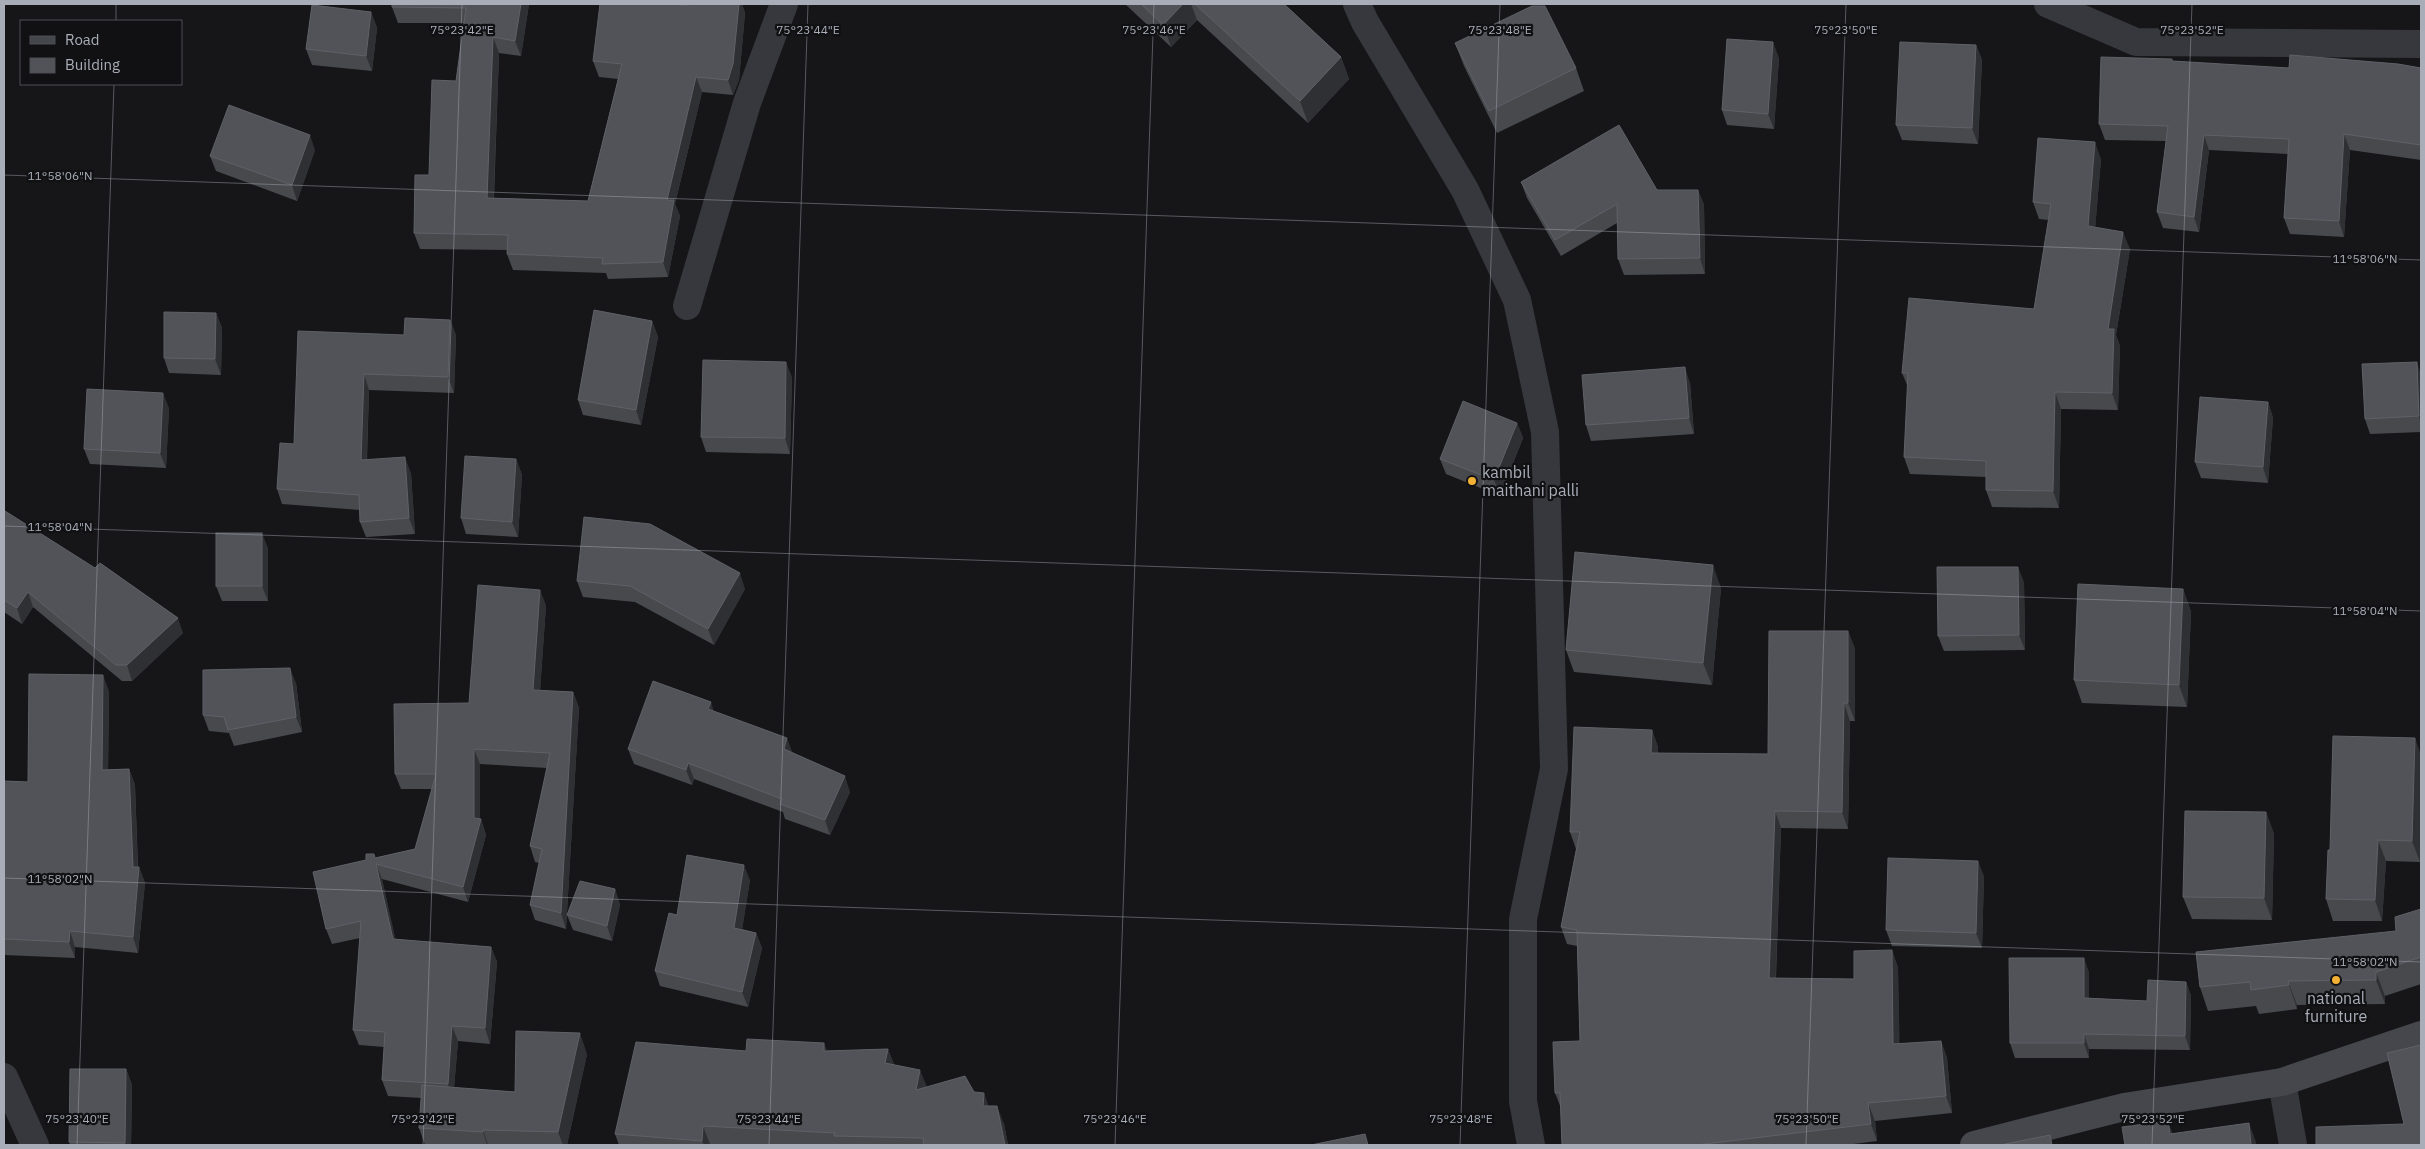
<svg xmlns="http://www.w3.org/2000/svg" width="2425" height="1149" font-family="'IBM Plex Sans',sans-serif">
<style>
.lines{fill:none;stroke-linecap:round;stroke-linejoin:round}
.minor{stroke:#37383d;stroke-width:28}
.secondary{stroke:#45474d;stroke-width:28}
.wall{fill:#47494d}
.shaded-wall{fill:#2f3033}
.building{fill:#525359;stroke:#5f6168}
.ticks{fill:none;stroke:#a8adb8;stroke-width:1;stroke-opacity:0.45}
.poi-dot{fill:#f2b134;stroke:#111113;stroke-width:2}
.labels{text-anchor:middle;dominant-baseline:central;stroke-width:4.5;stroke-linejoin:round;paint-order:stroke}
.poi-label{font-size:16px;fill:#a8adb8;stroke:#111113;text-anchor:start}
.ticks-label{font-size:12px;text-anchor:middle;fill:#a8adb8;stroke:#111113;stroke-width:4.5;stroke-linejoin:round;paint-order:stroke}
</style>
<rect width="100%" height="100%" fill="#161618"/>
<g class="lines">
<!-- minor -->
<g class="minor">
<path d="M 1357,4 L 1365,22 L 1465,190 L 1517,300 L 1545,432 L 1554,769 L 1523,919 L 1523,1101 L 1531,1145"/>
<path d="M 2048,4 L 2136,42 L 2421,44"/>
<path d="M 687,306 L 747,103 L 784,4"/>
<path d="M 4,1077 L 35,1145"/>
<path d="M 2282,1082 L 2293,1145"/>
</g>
<!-- secondary -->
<path class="secondary" d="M 1974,1145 L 2124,1107 L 2282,1082 L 2421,1035"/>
</g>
<!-- wall -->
<g class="wall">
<path d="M 392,4 L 529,4 L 521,56 L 499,53 L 494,198 L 588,201 L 618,79 L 599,77 L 593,61 L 690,6 L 690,4 L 742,4 L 745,13 L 739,80 L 733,95 L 702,92 L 675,204 L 680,216 L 668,277 L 608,279 L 606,273 L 513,270 L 507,254 L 507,250 L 420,249 L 414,233 L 429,175 L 456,81 L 464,23 L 398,23 L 392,7 Z"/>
<path d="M 1125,4 L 1284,4 L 1341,57 L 1349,79 L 1308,123 L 1197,20 L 1171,47 Z"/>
<path d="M 371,12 L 377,28 L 372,71 L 312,65 L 306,49 Z"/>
<path d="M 1455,43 L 1576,68 L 1584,91 L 1497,133 L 1464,66 Z"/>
<path d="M 1976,45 L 1982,60 L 1978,144 L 1902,140 L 1896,125 Z"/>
<path d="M 1779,58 L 1774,129 L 1727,125 L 1722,110 Z"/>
<path d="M 2173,61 L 2289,68 L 2421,68 L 2421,160 L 2350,150 L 2344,237 L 2290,234 L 2284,218 L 2288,154 L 2209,150 L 2199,232 L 2163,228 L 2157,212 L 2166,141 L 2105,140 L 2099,124 Z"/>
<path d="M 315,150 L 297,201 L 216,171 L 210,156 Z"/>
<path d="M 2101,159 L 2095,228 L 2130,249 L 2116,335 L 2120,346 L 2118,410 L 2061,409 L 2059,508 L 1992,507 L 1986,490 L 1986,477 L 1910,474 L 1904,457 L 1908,387 L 1902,373 L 2034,309 L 2049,220 L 2039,219 L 2033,202 Z"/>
<path d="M 1521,182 L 1657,190 L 1698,190 L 1704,205 L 1705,274 L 1624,275 L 1618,259 L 1617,223 L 1561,256 L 1527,198 Z"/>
<path d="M 216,313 L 222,328 L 221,375 L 169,373 L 164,358 Z"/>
<path d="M 450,320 L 456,335 L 454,393 L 369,390 L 367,460 L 411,473 L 415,534 L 366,537 L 360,522 L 360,510 L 282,504 L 277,489 L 294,444 L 404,335 Z"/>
<path d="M 652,321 L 658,337 L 641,425 L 583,415 L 578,400 Z"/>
<path d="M 2421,375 L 2421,432 L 2370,434 L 2365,419 Z"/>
<path d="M 792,377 L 790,454 L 706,452 L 701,437 Z"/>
<path d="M 1690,383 L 1694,434 L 1591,441 L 1586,425 Z"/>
<path d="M 2268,402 L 2273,418 L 2268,483 L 2201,478 L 2195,462 Z"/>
<path d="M 169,408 L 166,468 L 90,464 L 84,449 Z"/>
<path d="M 1517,423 L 1523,438 L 1500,496 L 1446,474 L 1440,459 Z"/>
<path d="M 516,459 L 522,475 L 518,537 L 466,534 L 461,518 Z"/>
<path d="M 4,513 L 183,633 L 132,681 L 122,681 L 33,607 L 22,624 L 4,612 Z"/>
<path d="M 268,548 L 268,601 L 222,601 L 216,586 Z"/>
<path d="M 577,581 L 745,589 L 714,645 L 635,602 L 583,597 Z"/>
<path d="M 2024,582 L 2025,650 L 1944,651 L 1938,636 Z"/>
<path d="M 1721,588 L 1712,685 L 1574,672 L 1566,650 Z"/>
<path d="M 2183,589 L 2191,612 L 2187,707 L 2082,703 L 2074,680 Z"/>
<path d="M 546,605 L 540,691 L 573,692 L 579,708 L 566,929 L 535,920 L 530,905 L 539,863 L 535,862 L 530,846 L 547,768 L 480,764 L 480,819 L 481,819 L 486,835 L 468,902 L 382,879 L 395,939 L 491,947 L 497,962 L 490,1044 L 458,1041 L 454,1088 L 515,1092 L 587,1054 L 567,1145 L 425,1145 L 419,1128 L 421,1098 L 388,1096 L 382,1080 L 384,1047 L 359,1045 L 353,1030 L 360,938 L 332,944 L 326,929 L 375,858 L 415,849 L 432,789 L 401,789 L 395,774 L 469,703 Z"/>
<path d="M 1848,631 L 1855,649 L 1855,721 L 1850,721 L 1848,829 L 1781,828 L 1776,978 L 1854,979 L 1892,950 L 1898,968 L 1899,1044 L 1941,1041 L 1947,1058 L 1952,1113 L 1875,1121 L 1877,1141 L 1846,1145 L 1562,1145 L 1561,1108 L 1555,1093 L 1580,1041 L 1577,946 L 1567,944 L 1561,927 L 1576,849 L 1570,832 L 1652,730 L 1658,747 L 1658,753 L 1768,754 Z"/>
<path d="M 296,683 L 302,732 L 234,746 L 229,733 L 209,731 L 203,715 Z"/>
<path d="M 109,691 L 108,770 L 129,769 L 135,785 L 138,867 L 139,867 L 145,883 L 138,953 L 75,947 L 75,958 L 4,955 L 4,781 L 28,782 Z"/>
<path d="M 714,712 L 793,753 L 850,792 L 830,835 L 785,819 L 783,812 L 694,779 L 692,785 L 634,764 L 628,749 Z"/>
<path d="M 2421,755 L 2421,805 L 2420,862 L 2386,861 L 2382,921 L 2333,921 L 2326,899 L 2330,850 Z"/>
<path d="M 2266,812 L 2274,834 L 2272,920 L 2192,919 L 2183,897 Z"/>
<path d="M 1984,876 L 1982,948 L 1892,946 L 1886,930 Z"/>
<path d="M 750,880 L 742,929 L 756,933 L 762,948 L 748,1007 L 660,986 L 655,971 L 677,915 Z"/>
<path d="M 615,889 L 620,905 L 612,941 L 573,930 L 567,915 Z"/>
<path d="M 2421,909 L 2421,984 L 2385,996 L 2385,1004 L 2297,1005 L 2297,1009 L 2259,1014 L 2256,1006 L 2208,1011 L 2200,987 L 2396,931 Z"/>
<path d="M 2089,972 L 2089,998 L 2147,1001 L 2186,982 L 2191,996 L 2190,1050 L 2089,1049 L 2089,1058 L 2015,1058 L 2010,1043 Z"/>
<path d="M 888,1049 L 894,1065 L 926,1087 L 974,1092 L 989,1106 L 1004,1124 L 1008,1145 L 729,1145 L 710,1144 L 710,1145 L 619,1145 L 615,1134 L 746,1051 L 827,1051 Z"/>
<path d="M 126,1069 L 132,1085 L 131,1145 L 70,1145 L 69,1142 Z"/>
</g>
<!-- shaded-wall -->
<g class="shaded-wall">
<path d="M 521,4 L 529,4 L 521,56 L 515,41 Z"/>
<path d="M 739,4 L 742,4 L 745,13 L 739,80 L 733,95 L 728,80 Z"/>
<path d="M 1183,4 L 1191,4 L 1197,20 L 1171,47 L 1163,25 Z"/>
<path d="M 371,12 L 377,28 L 372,71 L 366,56 Z"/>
<path d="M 493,37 L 499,53 L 493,213 L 487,198 Z"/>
<path d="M 1773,42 L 1779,58 L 1774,129 L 1768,114 Z"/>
<path d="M 1976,45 L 1982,60 L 1978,144 L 1972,128 Z"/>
<path d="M 1341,57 L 1349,79 L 1308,123 L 1300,101 Z"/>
<path d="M 696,77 L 702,92 L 675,204 L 680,216 L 668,277 L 663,262 L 667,200 Z"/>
<path d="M 2344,134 L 2350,150 L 2344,237 L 2339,221 Z"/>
<path d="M 310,135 L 315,150 L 297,201 L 292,185 Z"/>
<path d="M 2204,135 L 2209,150 L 2199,232 L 2194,217 Z"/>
<path d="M 2095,142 L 2101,159 L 2094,243 L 2088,226 Z"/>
<path d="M 1698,190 L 1704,205 L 1705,274 L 1700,258 Z"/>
<path d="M 2123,232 L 2130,249 L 2116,335 L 2120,346 L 2118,410 L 2112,393 L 2108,329 Z"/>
<path d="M 216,313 L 222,328 L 221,375 L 215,359 Z"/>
<path d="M 450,320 L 456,335 L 454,393 L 448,377 Z"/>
<path d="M 652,321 L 658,337 L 641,425 L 636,410 Z"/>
<path d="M 786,362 L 792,377 L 790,454 L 785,438 Z"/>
<path d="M 2417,362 L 2421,375 L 2421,423 L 2419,416 Z"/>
<path d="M 1685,367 L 1690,383 L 1694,434 L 1689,418 Z"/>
<path d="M 364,374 L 369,390 L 366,476 L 361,460 Z"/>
<path d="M 2055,392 L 2061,409 L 2059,508 L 2053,491 Z"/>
<path d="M 163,393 L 169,408 L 166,468 L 160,453 Z"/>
<path d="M 2268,402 L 2273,418 L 2268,483 L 2263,467 Z"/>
<path d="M 1517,423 L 1523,438 L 1500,496 L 1494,480 Z"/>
<path d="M 405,457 L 411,473 L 415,534 L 409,518 Z"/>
<path d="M 516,459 L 522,475 L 518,537 L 512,522 Z"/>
<path d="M 262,533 L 268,548 L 268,601 L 262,586 Z"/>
<path d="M 1713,565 L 1721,588 L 1712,685 L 1703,663 Z"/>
<path d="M 2018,567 L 2024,582 L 2025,650 L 2019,635 Z"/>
<path d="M 740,573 L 745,589 L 714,645 L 708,629 Z"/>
<path d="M 2183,589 L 2191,612 L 2187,707 L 2179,685 Z"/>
<path d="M 540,590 L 546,605 L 539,706 L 533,690 Z"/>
<path d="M 28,592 L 33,607 L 22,624 L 17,608 Z"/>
<path d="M 178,618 L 183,633 L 132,681 L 127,665 Z"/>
<path d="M 1848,631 L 1855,649 L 1855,721 L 1848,703 Z"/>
<path d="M 290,668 L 296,683 L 302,732 L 296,717 Z"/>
<path d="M 103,675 L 109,691 L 108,785 L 102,770 Z"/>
<path d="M 573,692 L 579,708 L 566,929 L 561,913 Z"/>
<path d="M 711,702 L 716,718 L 708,709 Z"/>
<path d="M 1844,703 L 1850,721 L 1848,829 L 1842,812 Z"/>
<path d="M 1652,730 L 1658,747 L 1657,770 L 1651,753 Z"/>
<path d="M 787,738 L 793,754 L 784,749 Z"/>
<path d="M 2415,738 L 2421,755 L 2421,805 L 2420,862 L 2412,841 Z"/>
<path d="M 474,749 L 480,764 L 480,823 L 481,819 L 486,835 L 468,902 L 463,887 L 474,818 Z"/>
<path d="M 688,763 L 694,779 L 692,785 L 686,770 Z"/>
<path d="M 129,769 L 135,785 L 138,877 L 139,867 L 145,883 L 138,953 L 133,937 L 133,867 Z"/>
<path d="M 845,776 L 850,792 L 830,835 L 825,820 Z"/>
<path d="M 1775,811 L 1781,828 L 1775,995 L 1769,978 Z"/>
<path d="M 2266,812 L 2274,834 L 2272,920 L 2264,898 Z"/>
<path d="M 2378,840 L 2386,861 L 2382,921 L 2375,900 Z"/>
<path d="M 1978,861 L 1984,876 L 1982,948 L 1976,933 Z"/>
<path d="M 376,864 L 382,879 L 399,954 L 393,939 Z"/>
<path d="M 744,865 L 750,880 L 740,943 L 734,928 Z"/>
<path d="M 615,889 L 620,905 L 612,941 L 607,926 Z"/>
<path d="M 70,931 L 75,947 L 75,958 L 69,942 Z"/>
<path d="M 756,933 L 762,948 L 748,1007 L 742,992 Z"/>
<path d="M 491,947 L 497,962 L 490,1044 L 485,1028 Z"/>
<path d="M 1892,950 L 1898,968 L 1900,1061 L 1893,1044 Z"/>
<path d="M 2084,958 L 2089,972 L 2089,1012 L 2084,998 Z"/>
<path d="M 2376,972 L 2385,996 L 2385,1004 L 2376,980 Z"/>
<path d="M 2288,981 L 2297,1005 L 2297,1009 L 2289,985 Z"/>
<path d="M 2186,982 L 2191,996 L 2190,1050 L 2185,1036 Z"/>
<path d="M 452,1026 L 458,1041 L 453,1100 L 448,1084 Z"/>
<path d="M 580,1033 L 587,1054 L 567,1145 L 563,1145 L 558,1132 Z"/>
<path d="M 2084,1034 L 2089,1049 L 2089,1058 L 2084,1043 Z"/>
<path d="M 1941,1041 L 1947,1058 L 1952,1113 L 1946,1096 Z"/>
<path d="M 824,1043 L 831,1061 L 824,1051 Z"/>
<path d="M 888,1049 L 895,1067 L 885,1063 Z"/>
<path d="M 126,1069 L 132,1085 L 131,1145 L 126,1145 L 125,1143 Z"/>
<path d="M 920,1070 L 927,1087 L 916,1090 Z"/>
<path d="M 984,1093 L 990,1110 L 983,1106 Z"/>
<path d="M 1868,1103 L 1875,1121 L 1877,1141 L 1871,1124 Z"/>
<path d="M 997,1106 L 1004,1124 L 1008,1145 L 1005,1145 Z"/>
<path d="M 2168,1121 L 2175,1140 L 2170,1134 Z"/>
<path d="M 2249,1123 L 2256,1142 L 2256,1145 L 2251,1145 Z"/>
<path d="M 703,1126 L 710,1144 L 710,1145 L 704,1145 L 702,1141 Z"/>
<path d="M 483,1130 L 488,1145 L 487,1145 L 483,1132 Z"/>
</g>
<!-- building -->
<g class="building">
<path d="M 392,4 L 521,4 L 515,41 L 493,37 L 487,198 L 588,201 L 622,64 L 593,61 L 600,4 L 673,4 L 690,6 L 690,4 L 739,4 L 733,64 L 728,80 L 696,77 L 667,200 L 674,200 L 663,262 L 602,264 L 603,258 L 507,254 L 508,235 L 414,233 L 415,175 L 429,175 L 432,80 L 456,81 L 466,8 L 392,7 Z"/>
<path d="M 1141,4 L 1183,4 L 1163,25 Z"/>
<path d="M 1195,4 L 1284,4 L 1341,57 L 1300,101 Z"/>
<path d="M 312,5 L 371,12 L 366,56 L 306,49 Z"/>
<path d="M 1532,6 L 1545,6 L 1576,68 L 1489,111 L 1455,43 Z"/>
<path d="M 1727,39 L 1773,42 L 1768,114 L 1722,110 Z"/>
<path d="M 1900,42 L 1976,45 L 1972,128 L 1896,125 Z"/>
<path d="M 2290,55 L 2398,64 L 2421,68 L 2421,145 L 2344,134 L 2339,221 L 2284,218 L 2289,139 L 2204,135 L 2194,217 L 2157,212 L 2168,126 L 2099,124 L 2101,57 L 2172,59 L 2172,61 L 2289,68 Z"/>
<path d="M 229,105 L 310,135 L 292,185 L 210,156 Z"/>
<path d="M 1619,125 L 1657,190 L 1698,190 L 1700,258 L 1618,259 L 1617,204 L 1555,240 L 1521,182 Z"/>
<path d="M 2038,138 L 2095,142 L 2088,226 L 2123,232 L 2108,329 L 2114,329 L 2112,393 L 2055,392 L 2053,491 L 1986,490 L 1986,461 L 1904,457 L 1908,373 L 1902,373 L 1909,298 L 2034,309 L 2051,204 L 2033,202 Z"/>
<path d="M 594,310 L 652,321 L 636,410 L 578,400 Z"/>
<path d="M 164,312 L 216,313 L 215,359 L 164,358 Z"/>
<path d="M 405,318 L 450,320 L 448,377 L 364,374 L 361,460 L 405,457 L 409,518 L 360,522 L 359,495 L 277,489 L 280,443 L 294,444 L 298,331 L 404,335 Z"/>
<path d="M 703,360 L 786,362 L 785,438 L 701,437 Z"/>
<path d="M 2417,362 L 2419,416 L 2365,419 L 2362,364 Z"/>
<path d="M 1685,367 L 1689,418 L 1586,425 L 1582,375 Z"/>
<path d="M 87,389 L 163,393 L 160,453 L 84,449 Z"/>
<path d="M 2200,397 L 2268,402 L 2263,467 L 2195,462 Z"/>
<path d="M 1463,401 L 1517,423 L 1494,480 L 1440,459 Z"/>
<path d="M 465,456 L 516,459 L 512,522 L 461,518 Z"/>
<path d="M 5,511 L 95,568 L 100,563 L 178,618 L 127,665 L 116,665 L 28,592 L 17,608 L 4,600 L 4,513 Z"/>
<path d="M 584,517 L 650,524 L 740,573 L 708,629 L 630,586 L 577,581 Z"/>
<rect x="216" y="533" width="46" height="53"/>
<path d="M 1575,552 L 1713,565 L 1703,663 L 1566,650 Z"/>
<path d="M 1937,567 L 2018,567 L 2019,635 L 1938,636 Z"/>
<path d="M 2078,584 L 2183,589 L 2179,685 L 2074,680 Z"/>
<path d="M 478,585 L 540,590 L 533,690 L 573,692 L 561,913 L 530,905 L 542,849 L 530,846 L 550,753 L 474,749 L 474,818 L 481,819 L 463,887 L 376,864 L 393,939 L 491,947 L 485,1028 L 452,1026 L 448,1084 L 382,1080 L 385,1032 L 353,1030 L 361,921 L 326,929 L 313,872 L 366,860 L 366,854 L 374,854 L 375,858 L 415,849 L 436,774 L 395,774 L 394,704 L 469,703 Z"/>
<path d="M 1769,631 L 1848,631 L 1848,703 L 1844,703 L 1842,812 L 1775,811 L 1769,978 L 1854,979 L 1854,951 L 1892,950 L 1893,1044 L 1941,1041 L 1946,1096 L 1868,1103 L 1871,1124 L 1696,1145 L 1562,1145 L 1560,1093 L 1555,1093 L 1553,1042 L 1580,1041 L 1577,930 L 1561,927 L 1580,832 L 1570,832 L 1574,727 L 1652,730 L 1651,753 L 1768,754 Z"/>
<path d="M 290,668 L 296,717 L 228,730 L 224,717 L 203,715 L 203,670 Z"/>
<path d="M 29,674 L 103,675 L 102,770 L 129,769 L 133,867 L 139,867 L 133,937 L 70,931 L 69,942 L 4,939 L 4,781 L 28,782 Z"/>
<path d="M 653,681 L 711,702 L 708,709 L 787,738 L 784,749 L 845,776 L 825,820 L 780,804 L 782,799 L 688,763 L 686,770 L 628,749 Z"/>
<path d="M 2333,736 L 2415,738 L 2412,841 L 2378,840 L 2375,900 L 2326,899 L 2328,850 L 2330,850 Z"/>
<path d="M 2185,811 L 2266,812 L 2264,898 L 2183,897 Z"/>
<path d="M 687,855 L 744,865 L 734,928 L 756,933 L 742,992 L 655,971 L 669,913 L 677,915 Z"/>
<path d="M 1888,858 L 1978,861 L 1976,933 L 1886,930 Z"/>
<path d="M 580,881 L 615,889 L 607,926 L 567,915 Z"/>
<path d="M 2421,909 L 2421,957 L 2376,972 L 2376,980 L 2288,981 L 2289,985 L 2251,990 L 2250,982 L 2200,987 L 2196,952 L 2396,931 L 2395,917 Z"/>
<path d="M 2009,958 L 2084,958 L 2084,998 L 2147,1001 L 2148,980 L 2186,982 L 2185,1036 L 2084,1034 L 2084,1043 L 2010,1043 Z"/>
<path d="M 516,1031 L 580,1033 L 558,1132 L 483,1130 L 483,1132 L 419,1128 L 422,1085 L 515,1092 Z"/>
<path d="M 747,1039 L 824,1043 L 824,1051 L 888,1049 L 885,1063 L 920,1070 L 916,1090 L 965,1076 L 974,1092 L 984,1093 L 983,1106 L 997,1106 L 1005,1145 L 924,1145 L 923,1138 L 834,1136 L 835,1133 L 703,1126 L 702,1141 L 615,1134 L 636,1042 L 746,1051 Z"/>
<path d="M 2421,1045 L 2421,1145 L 2316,1145 L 2316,1127 L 2404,1124 L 2387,1053 Z"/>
<path d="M 70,1069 L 126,1069 L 125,1143 L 69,1142 Z"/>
<path d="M 2168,1121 L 2170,1134 L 2249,1123 L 2251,1145 L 2125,1145 L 2122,1127 Z"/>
<path d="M 1365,1134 L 1368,1145 L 1311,1145 Z"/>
<path d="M 2050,1135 L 2052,1145 L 2000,1145 Z"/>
</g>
<!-- ticks -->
<path class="ticks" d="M 116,21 L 116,4M 4,175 L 2421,260M 4,526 L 2421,611M 4,878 L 2421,962M 77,1145 L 114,84M 423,1145 L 462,4M 769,1145 L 808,4M 1115,1145 L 1154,4M 1460,1145 L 1500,4M 1806,1145 L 1846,4M 2152,1145 L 2192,4"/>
<!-- markers -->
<g class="poi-dot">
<circle cx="1472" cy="481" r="5"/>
<circle cx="2336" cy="980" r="5"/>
</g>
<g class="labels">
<!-- poi labels -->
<g class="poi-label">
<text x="1482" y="472">kambil<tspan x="1482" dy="18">maithani palli</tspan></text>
<text x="2336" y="998" text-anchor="middle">national<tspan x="2336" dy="18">furniture</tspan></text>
</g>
</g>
<g class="ticks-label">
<text x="462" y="34">75°23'42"E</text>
<text x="808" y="34">75°23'44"E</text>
<text x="1154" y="34">75°23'46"E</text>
<text x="1500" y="34">75°23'48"E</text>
<text x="1846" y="34">75°23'50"E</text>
<text x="2192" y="34">75°23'52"E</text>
<text x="60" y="180">11°58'06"N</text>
<text x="2365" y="263">11°58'06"N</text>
<text x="60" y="531">11°58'04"N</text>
<text x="2365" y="615">11°58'04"N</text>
<text x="60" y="883">11°58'02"N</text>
<text x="2365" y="966">11°58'02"N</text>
<text x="77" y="1123">75°23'40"E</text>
<text x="423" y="1123">75°23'42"E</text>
<text x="769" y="1123">75°23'44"E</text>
<text x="1115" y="1123">75°23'46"E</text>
<text x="1461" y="1123">75°23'48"E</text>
<text x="1807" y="1123">75°23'50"E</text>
<text x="2153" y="1123">75°23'52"E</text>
</g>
<!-- border -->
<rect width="2425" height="1149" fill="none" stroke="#a8adb8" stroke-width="10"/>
<!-- legend -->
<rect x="20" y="20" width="162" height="65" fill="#111113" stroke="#4d4f55"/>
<rect x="30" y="36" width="25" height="8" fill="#45474d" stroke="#4d4f55"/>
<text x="65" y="45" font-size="15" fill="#a8adb8">Road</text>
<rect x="30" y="58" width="25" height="15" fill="#525359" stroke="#4d4f55"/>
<text x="65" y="70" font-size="15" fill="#a8adb8">Building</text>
</svg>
